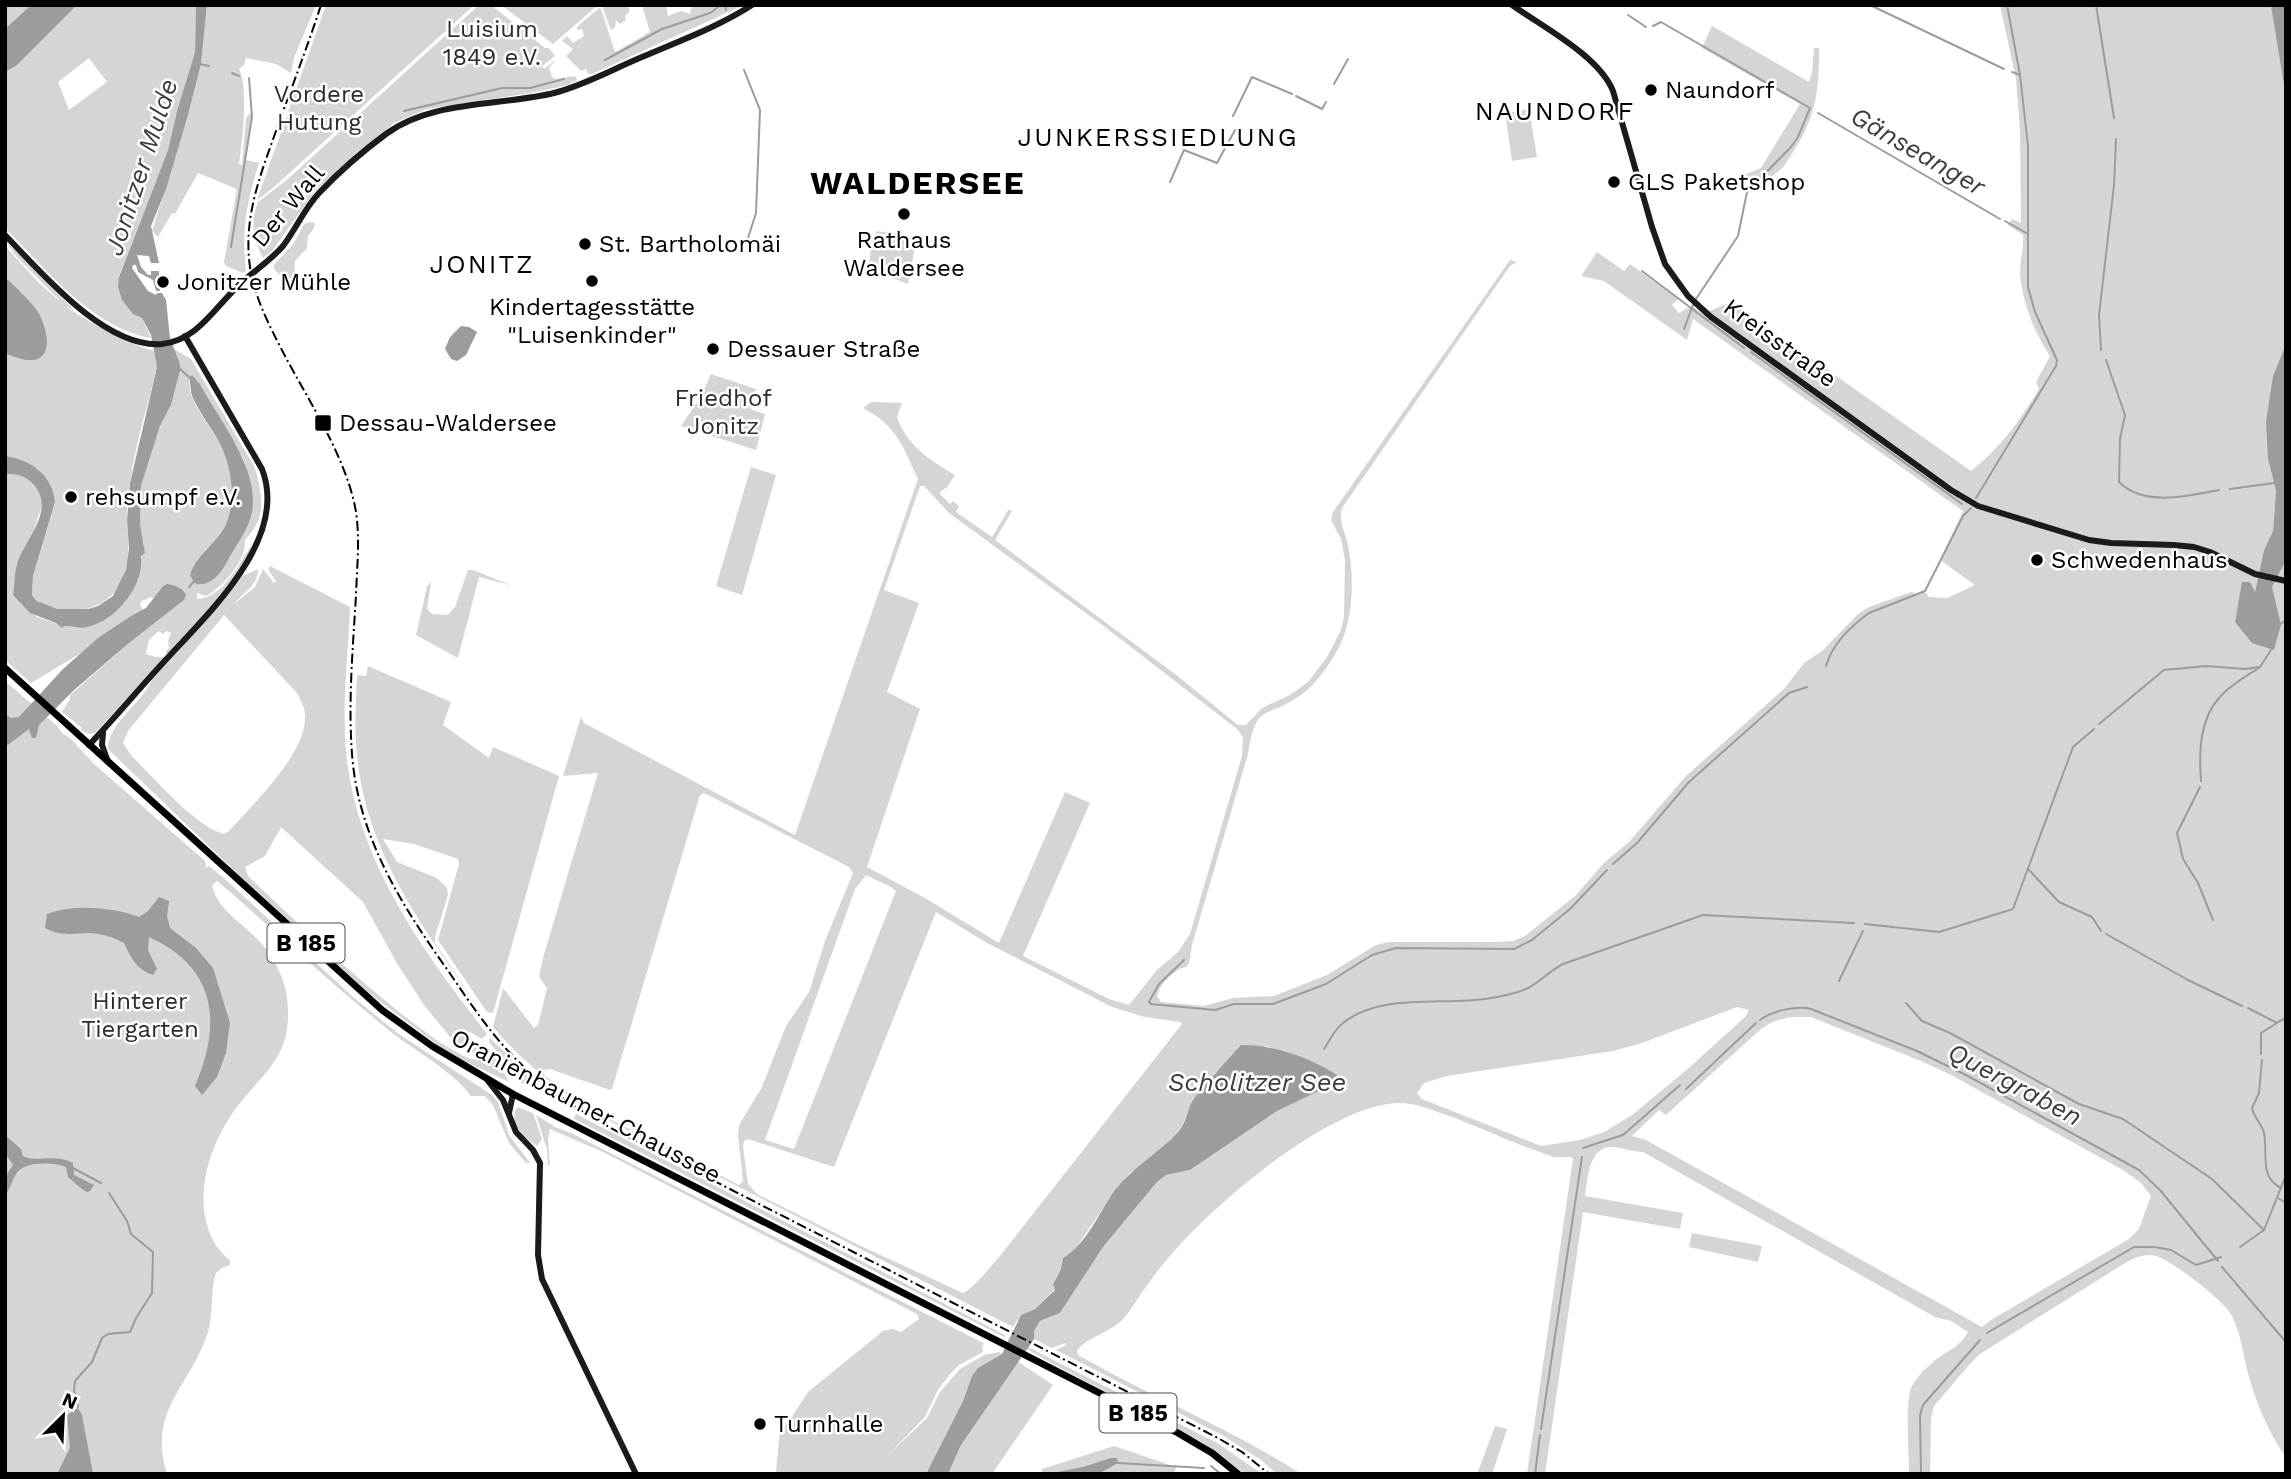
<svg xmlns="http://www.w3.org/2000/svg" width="2291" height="1479" font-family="'Work Sans',sans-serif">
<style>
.green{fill:#d5d5d5;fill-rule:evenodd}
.water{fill:#9c9c9c}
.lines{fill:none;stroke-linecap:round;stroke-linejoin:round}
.stream{stroke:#9c9c9c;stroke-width:2}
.secondary{stroke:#1b1b1b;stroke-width:6}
.primary{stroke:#000;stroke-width:7}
.rail{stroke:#000;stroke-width:2;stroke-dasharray:10 3.5 2 3.5;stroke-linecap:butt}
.poi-dot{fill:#000;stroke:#fff;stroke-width:2.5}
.labels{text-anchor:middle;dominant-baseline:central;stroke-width:5;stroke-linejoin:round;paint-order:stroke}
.shield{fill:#fff;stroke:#4c4c4c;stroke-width:2}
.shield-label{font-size:23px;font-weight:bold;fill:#000}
.park-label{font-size:24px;fill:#2c2c2c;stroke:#fff}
.poi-label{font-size:24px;fill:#000;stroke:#fff;text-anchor:start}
.street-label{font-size:24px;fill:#000;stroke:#fff}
.neighbourhood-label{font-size:26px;letter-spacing:2px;fill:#000;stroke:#fff}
.water-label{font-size:26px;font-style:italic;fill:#3d3d3d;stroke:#fff}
.district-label{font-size:32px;font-weight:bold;letter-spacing:2px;fill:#000;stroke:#fff}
</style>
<rect width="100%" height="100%" fill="#fff"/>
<!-- green -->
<g class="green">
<path d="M 5,5 L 31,5 L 5,29 Z"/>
<path d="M 77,5 L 196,5 L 195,52 L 177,111 L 168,150 L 119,276 L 133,314 L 142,318 L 151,338 C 92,328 45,268 5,228 L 5,72 L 16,66 ZM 89,58 L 107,82 L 69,110 L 58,82 Z"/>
<path d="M 207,5 L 316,5 L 294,58 L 291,73 L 276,64 L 246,58 L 244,65 L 239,69 C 249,87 242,142 239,164 L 242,165 L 246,118 L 252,111 L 246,160 L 259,163 C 247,200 241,231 246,270 L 243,273 L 226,266 L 224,262 L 237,189 L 198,173 L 175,214 L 172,213 L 158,237 L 152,231 L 188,115 L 201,64 Z"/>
<path d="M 326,5 L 474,5 L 273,188 L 257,200 Z"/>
<path d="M 479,5 L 491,5 L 545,48 L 549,48 L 555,56 L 542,66 L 544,69 L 557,59 L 549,68 L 552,77 L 556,79 L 575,76 L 577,80 L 568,85 L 531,93 L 427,109 L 394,123 L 316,190 L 272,251 L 263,258 C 253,240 250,222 258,202 L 288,179 Z"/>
<path d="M 501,5 L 598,5 L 553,44 Z"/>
<path d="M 627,5 L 630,11 L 625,16 L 626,20 L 620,24 L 616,20 L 615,27 L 611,30 L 602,6 Z"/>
<path d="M 642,5 L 666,5 L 668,16 L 681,11 L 690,14 L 692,5 L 744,5 L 592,74 L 588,74 L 586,69 L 581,71 L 566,56 L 573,49 L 562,41 L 567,36 L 573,43 L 584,36 L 582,29 L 577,30 L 577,27 L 599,8 L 601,9 L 615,52 L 650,32 Z"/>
<path d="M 2000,5 L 2271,5 L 2286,98 L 2286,344 L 2273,376 L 2268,459 L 2276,491 L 2273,531 L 2264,550 L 2255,593 L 2239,603 L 2235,622 L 2274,650 L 2281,625 L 2271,587 L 2286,560 L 2286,1457 C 2268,1432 2256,1403 2248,1373 C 2243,1354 2241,1334 2232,1316 C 2225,1301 2171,1260 2156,1256 C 2145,1253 2134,1258 2125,1263 L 1980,1354 L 1969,1365 L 1934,1406 L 1931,1418 L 1930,1474 L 1909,1474 C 1909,1454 1905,1403 1911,1388 C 1916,1378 1924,1370 1932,1363 C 1945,1351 1960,1348 1968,1332 L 1951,1321 L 1935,1317 L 1643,1152 C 1633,1152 1624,1148 1614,1147 C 1588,1145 1588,1179 1585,1196 L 1683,1213 L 1680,1229 L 1583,1212 L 1545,1474 L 1527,1474 L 1573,1159 L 1571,1157 L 1554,1157 C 1520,1146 1488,1131 1455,1118 C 1438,1112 1421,1105 1404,1103 C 1337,1099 1219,1200 1176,1249 C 1164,1262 1153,1277 1143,1291 C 1136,1301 1129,1313 1121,1321 C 1108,1333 1088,1337 1077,1350 L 1078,1355 C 1151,1397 1230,1428 1301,1474 L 1277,1474 L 1261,1460 L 1222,1435 L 1056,1350 L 1066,1345 L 1065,1343 L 1052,1348 L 1034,1339 L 1034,1331 L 1040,1321 L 1060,1313 L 1103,1247 L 1157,1182 L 1166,1175 L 1190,1170 L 1277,1111 L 1338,1080 L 1337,1075 L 1315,1063 L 1266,1046 L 1215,1073 L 1205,1089 L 1193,1099 L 1181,1129 L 1143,1166 L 1130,1173 L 1116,1189 L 1074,1251 L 1063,1258 L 1061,1269 L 1053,1283 L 1055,1289 L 1035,1309 L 1021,1315 L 1013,1327 L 602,1117 C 560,1092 525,1064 493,1027 L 503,988 L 534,1028 L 538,1025 L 547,988 L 539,977 L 543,958 L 598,773 L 563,776 L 581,717 L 584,723 L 795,835 L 918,479 C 902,445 897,426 863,408 L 871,402 L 902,403 L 897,417 C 907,446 930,460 955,475 L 946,489 L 945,488 L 939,493 L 950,504 L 953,501 L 959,506 L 956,512 L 992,537 L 1009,509 L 1012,511 L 995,540 L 1175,674 L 1238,725 L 1246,725 L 1262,708 L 1290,695 L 1308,682 L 1327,657 L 1341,630 L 1344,617 L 1345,560 L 1341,539 L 1331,520 L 1333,512 L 1510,260 L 1517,262 L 1510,266 L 1342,508 C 1338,522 1345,531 1348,545 C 1354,576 1354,616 1340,645 C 1331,663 1317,683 1301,695 C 1266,720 1256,701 1248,754 L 1192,945 L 1189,963 L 1186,967 C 1174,969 1159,985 1157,996 L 1161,1002 L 1204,1006 L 1233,998 L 1274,996 L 1327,975 L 1376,945 L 1389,942 L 1498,942 L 1513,941 L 1525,936 L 1575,896 L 1605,862 L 1629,842 L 1686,776 L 1784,689 L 1804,663 L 1822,651 L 1859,613 L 1869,607 L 1911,592 L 1918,595 L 1923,590 L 1929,597 L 1947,598 L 1975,585 L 1940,560 L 1963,511 L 1693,319 L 1687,340 L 1604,281 L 1581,276 L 1597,252 L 1624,271 L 1630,264 L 1678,299 L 1672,305 L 1679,313 L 1692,306 L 1703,314 L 1731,302 L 1971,471 C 2002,446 2018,423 2039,389 L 2036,382 L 2050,356 C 2034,332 2022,302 2020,273 C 2020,260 2024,247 2023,235 L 2008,225 L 2012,219 L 2021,223 L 2020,131 L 2016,79 ZM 920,486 L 924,486 L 949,513 L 1105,627 L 1237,729 L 1243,737 L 1242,756 L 1190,934 L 1178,952 L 1157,970 L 1129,1005 L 1109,999 L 1023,956 L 1090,803 L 1065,792 L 999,943 L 925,898 L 867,867 L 920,709 L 887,692 L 919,603 L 884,590 ZM 704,793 L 849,867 L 853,873 L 825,941 L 809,992 L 786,1026 L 762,1087 L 739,1125 L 738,1136 L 743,1181 L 739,1185 L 596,1112 L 544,1075 L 544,1070 L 550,1069 L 610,1090 L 612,1089 L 700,795 ZM 866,875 L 891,887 L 896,891 L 794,1149 L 765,1140 L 855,889 ZM 936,912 L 987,943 L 1112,1007 L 1145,1017 L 1180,1022 L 1182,1024 L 1000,1256 C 992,1265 972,1290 963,1293 L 863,1247 L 757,1194 L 748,1184 L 743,1146 L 744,1141 L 748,1139 L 834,1167 ZM 1737,1007 L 1749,1010 L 1746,1016 L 1690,1067 L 1632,1115 L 1604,1132 L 1580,1140 L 1541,1146 L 1422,1099 L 1417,1093 L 1424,1083 L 1447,1076 L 1613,1051 L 1642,1043 ZM 1790,1017 L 1811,1017 L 1921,1061 L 1951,1075 L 2123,1170 L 2141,1183 L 2151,1196 L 2139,1229 L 2129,1239 L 1991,1320 L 1982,1327 L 1646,1140 L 1632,1136 L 1659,1110 L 1666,1115 L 1761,1029 L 1772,1022 Z"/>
<path d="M 1712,26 L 1809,82 L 1812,73 L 1814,48 L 1819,48 C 1819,98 1815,121 1786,163 C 1778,175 1762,182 1753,193 L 1746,174 L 1761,168 L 1800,104 L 1702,48 Z"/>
<path d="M 1529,109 L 1537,157 L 1512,161 L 1505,113 Z"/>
<path d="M 309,222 L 315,223 L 314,228 L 308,236 L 307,248 L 295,261 L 294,279 C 286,278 276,275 273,266 L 294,243 L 304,224 Z"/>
<path d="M 876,231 L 917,237 L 908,284 L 869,269 L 871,244 L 875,244 Z"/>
<path d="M 5,240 L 74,310 L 66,307 C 95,325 121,341 154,351 L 157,367 C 148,406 135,444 130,483 C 128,496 126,509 127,521 C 128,541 131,560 123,580 C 109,612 55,623 32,595 L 33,576 L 55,503 C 53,476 31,459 5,456 L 5,354 L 21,358 L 37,311 L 5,277 L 5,246 L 40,284 L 63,304 L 16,256 Z"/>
<path d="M 174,349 L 191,359 L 254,466 C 260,483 266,511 255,527 C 252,532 248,536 245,540 C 247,560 222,588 206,596 L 197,593 L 197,599 C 223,598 237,566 251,546 C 252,568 184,635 167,654 L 166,652 L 169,648 L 168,641 L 171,633 L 166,631 L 163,634 L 159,631 L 149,640 L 146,654 L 156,657 L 165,657 L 95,733 L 89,734 L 82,731 L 81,727 L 62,712 L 70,699 L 70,695 L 129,643 L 184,600 L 163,586 L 154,599 L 151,597 L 142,601 L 140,605 L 143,610 L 131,616 L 86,650 L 31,683 L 5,660 L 5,474 L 18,474 L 28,478 L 39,491 L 43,502 L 31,539 L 16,566 L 15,589 L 21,604 L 37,617 L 64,626 L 80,628 L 128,597 L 137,580 L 144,545 L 140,523 L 141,486 L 160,426 L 171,405 L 180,371 L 180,364 ZM 189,378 L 200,384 L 243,458 L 251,487 L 197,584 L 190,576 C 193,558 218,542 226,524 C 238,499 231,463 218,440 C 209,425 197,411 191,394 C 189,389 190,383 189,378 Z"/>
<path d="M 711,374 L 756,389 L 750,409 L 765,414 L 756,450 L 681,426 L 701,396 Z"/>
<path d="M 751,467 L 776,475 L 742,595 L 716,586 Z"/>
<path d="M 270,566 L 350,607 C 348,655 342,703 346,751 C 356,860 422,950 487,1034 L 482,1039 L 470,1032 L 468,1035 L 496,1059 L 509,1082 L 464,1061 L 438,1045 L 370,994 L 243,879 L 108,749 C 107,723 147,700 153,676 L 225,598 L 242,576 L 258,569 C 258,586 244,591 235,603 L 255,587 L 263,569 L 274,583 L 276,582 L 268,569 ZM 224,615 L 297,693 C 301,701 306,709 305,718 C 305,755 252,805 229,831 L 224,834 C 197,828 152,776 131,755 L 123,743 L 128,731 ZM 281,827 L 363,902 L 398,965 L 424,1005 L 451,1038 L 479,1057 L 480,1060 C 442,1063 282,908 248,876 L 245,867 L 265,856 Z"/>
<path d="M 468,570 L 473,570 L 510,585 L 479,577 L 458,658 L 416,635 L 427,587 L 431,581 L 427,609 L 432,614 L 448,615 L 455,607 Z"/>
<path d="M 368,666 L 451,702 L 443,725 L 489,758 L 493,747 L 559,776 L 493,1013 L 487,1012 L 438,940 L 459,864 L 458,859 L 414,844 L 383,839 L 397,862 L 437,878 L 447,888 L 448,895 L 435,937 L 435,943 L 479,1008 C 425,930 366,854 357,755 C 354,729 356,702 357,675 L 366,676 Z"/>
<path d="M 5,681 L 56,725 L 63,734 L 70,738 L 93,763 L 205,861 L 206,868 L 209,866 L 225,879 L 353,997 L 400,1035 L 492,1095 L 498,1102 L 509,1135 L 530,1163 L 526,1163 L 509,1143 L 493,1105 L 485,1096 L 471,1096 C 450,1069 418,1053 391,1032 C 338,989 287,943 236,897 L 217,881 L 212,885 C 217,910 243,923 259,941 C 277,960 287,983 288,1009 C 290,1063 258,1075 232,1114 C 213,1142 201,1176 204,1210 C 207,1230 213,1247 230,1260 L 230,1265 L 222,1268 L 216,1273 C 210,1289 214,1312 208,1332 C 190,1388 147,1409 167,1474 L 5,1474 Z"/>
<path d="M 490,1038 L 538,1085 L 536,1089 L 521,1083 L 489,1042 Z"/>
<path d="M 517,1107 L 533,1113 L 542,1139 L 537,1146 C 525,1138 508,1124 517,1107 Z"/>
<path d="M 576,1114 L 1005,1335 L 1004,1337 L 574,1119 Z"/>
<path d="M 536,1115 L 555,1127 L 571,1133 L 985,1344 L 982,1345 L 983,1352 L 959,1365 L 950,1374 L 938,1390 L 925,1417 L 887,1456 L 927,1418 L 940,1392 L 960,1369 L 984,1355 L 999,1352 L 1002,1354 L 990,1361 L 969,1384 L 963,1401 L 926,1474 L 774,1474 L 776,1472 L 780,1429 L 788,1423 L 808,1392 L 883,1331 L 893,1329 L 901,1332 L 919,1319 L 917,1314 L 603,1152 L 550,1129 L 548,1139 L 550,1165 L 548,1165 L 547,1149 Z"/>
<path d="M 1692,1233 L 1762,1246 L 1758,1262 L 1689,1247 Z"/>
<path d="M 1028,1347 L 1219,1444 L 1262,1474 L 1245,1474 L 1202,1442 L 1051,1363 L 1027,1349 Z"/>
<path d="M 1017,1361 L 1053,1385 L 992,1474 L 948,1474 L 961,1445 Z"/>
<path d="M 1495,1426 L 1507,1429 L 1492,1474 L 1477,1474 Z"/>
<path d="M 1114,1446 L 1176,1467 L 1174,1474 L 1042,1474 L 1042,1469 Z"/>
</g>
<!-- water -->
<g class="water">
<path d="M 31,5 L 77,5 L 16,66 L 5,72 L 5,29 Z"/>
<path d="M 196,5 L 207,5 L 201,64 L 188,115 L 166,189 L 151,226 L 159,263 L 151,263 L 149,256 L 137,255 L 141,267 L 148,275 L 151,275 L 151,271 L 159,271 L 160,291 L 156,291 L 153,280 L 138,272 L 136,265 L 133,265 L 132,268 L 148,291 L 156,295 L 157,293 L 162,293 L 166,300 L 170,338 L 180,364 L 180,371 L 171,405 L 160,426 L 141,486 L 140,523 L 145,553 L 141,556 C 145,585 115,622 87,627 C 80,629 72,626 64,626 L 62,628 L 56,623 L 30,613 L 13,595 C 15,586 14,573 17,564 C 25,539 56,510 34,485 C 25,475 18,474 5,474 L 5,456 C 31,459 53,476 55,502 L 33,576 L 32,595 L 37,601 L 57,609 L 88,609 L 98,606 L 113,596 L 126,570 L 129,549 L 127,520 L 130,483 L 157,367 L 151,335 L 142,318 L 133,314 L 122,300 L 118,287 L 119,277 L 168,150 L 177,111 L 195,52 Z"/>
<path d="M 2271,5 L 2286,5 L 2286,98 L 2271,6 Z"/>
<path d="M 5,277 C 16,287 27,298 36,309 C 45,321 57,359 32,360 C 23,361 14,356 5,354 Z"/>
<path d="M 461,326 L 469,327 L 477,332 L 466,355 L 457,361 L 451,359 L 445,349 L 450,337 Z"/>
<path d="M 2286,344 L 2286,560 L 2272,587 L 2281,625 L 2274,650 L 2252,643 L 2235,622 L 2242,582 L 2250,582 L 2255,592 L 2264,550 L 2273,531 L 2276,491 L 2268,459 L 2266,422 L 2273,376 Z"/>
<path d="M 192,375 L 200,384 C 219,420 260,469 252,512 C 249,529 236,545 228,560 C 221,573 212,586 196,584 L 190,576 C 194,556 218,543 226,524 C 237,499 231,463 218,440 C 210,426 200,413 193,398 C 190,391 191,385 189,378 Z"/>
<path d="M 167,584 C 175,585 183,588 186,595 L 184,600 L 129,643 L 74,690 L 39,725 L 36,738 L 32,738 L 29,729 L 5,747 L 5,714 L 11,718 L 19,717 L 63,669 L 98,638 L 131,616 L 146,608 L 163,586 Z"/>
<path d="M 159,897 L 169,901 L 167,916 L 170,928 L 196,948 L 213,968 L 230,1023 L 226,1053 L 217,1077 L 202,1095 L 195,1086 C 222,1023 217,968 149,937 L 148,950 L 157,969 L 153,975 C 136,969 131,958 124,943 C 113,937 103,934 91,933 C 73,933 61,937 45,928 L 47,914 C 74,904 112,907 139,917 L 148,911 Z"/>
<path d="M 1241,1045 C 1273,1044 1314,1059 1340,1077 L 1331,1085 L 1277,1111 L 1190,1170 L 1166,1175 L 1157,1182 L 1103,1247 L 1060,1313 L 1040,1321 L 1034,1331 L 1034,1339 L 961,1445 L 948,1474 L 926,1474 L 963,1401 L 972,1376 L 978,1368 L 1002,1354 L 1021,1315 L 1035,1309 L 1055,1290 L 1053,1284 L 1061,1269 L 1063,1258 C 1087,1244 1099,1212 1115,1190 C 1133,1167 1159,1153 1179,1131 C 1187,1122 1187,1107 1195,1097 C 1210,1080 1225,1062 1241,1045 Z"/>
<path d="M 5,1135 L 21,1149 L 23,1156 C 34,1163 55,1153 73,1163 L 74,1175 L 94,1185 L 90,1191 L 87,1192 C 79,1188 75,1182 68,1177 L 66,1167 C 53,1162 24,1161 16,1174 C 12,1181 10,1189 5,1195 L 5,1177 L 13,1165 L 5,1153 Z"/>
<path d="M 78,1408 L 82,1415 L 93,1474 L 57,1474 L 70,1448 L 67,1415 Z"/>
<path d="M 1111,1458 L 1117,1458 L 1118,1463 L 1098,1474 L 1057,1474 L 1057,1472 L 1083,1467 Z"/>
</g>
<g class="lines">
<!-- stream -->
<g class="stream">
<path d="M 725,5 L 726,10"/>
<path d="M 1870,5 L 2004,69"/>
<path d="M 2096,5 L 2114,118"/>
<path d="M 1628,15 L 1646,27"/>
<path d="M 1653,26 L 1661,22 L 1810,108 L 1798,137 L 1791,147 L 1747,192 L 1738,236 L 1696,299"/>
<path d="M 605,60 L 662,29 L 710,13 L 721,5"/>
<path d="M 200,64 L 209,66"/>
<path d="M 744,70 L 760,110 L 756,213 L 748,238"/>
<path d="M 2012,72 L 2020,75"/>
<path d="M 232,73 L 239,76"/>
<path d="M 1334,84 L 1348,59"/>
<path d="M 1296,96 L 1322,109 L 1326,102"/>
<path d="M 404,111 L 502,88 L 530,88 L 564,79"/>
<path d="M 1818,113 L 2000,219"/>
<path d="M 1233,116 L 1252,77 L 1292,94"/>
<path d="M 1170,182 L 1184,150 L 1217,163 L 1235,130"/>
<path d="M 2005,221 L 2028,234"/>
<path d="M 231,247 L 252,117 L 249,78"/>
<path d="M 1642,271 L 1744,348"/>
<path d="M 1684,329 L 1693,305"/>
<path d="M 2101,350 L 2099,315 L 2114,185 L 2116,139"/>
<path d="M 1751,352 L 1962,504"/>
<path d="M 2106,360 L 2125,415 L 2120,439 L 2119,482 C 2144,507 2189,496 2219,490"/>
<path d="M 179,368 L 190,378"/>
<path d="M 2230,489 L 2274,483"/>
<path d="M 1976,498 L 2056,366 L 2057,360 L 2035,312 L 2028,287 L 2028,146 L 2020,75 L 2007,5"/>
<path d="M 189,587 L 195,580"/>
<path d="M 2280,624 L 2286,620"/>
<path d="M 1826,666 C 1832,645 1851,626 1869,613 L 1925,591 L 1963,516 L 1971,508"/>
<path d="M 2099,724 L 2164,670 L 2206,666 L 2245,669 L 2260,667 L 2271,650"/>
<path d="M 2201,781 C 2199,754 2199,719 2220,697 C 2230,685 2247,676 2260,667"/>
<path d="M 2200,787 L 2177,833 L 2183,859 L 2198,883 L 2213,920"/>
<path d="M 1613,864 L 1637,843 L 1689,782 L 1789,693 L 1807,687"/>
<path d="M 2029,870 L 2059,902 L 2092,917 L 2101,931"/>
<path d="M 1865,924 L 1939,932 L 2013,909 L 2073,747 L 2094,729"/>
<path d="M 2106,934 L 2188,980 L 2242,1006"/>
<path d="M 1184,960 L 1159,984 L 1149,1002 L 1151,1004 L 1215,1010 L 1234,1004 L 1273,1004 L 1326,984 L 1372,955 L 1396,948 L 1514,949 L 1532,940 L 1570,909 L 1607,870"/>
<path d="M 1839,981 L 1863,931"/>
<path d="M 1906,1003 L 1922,1021 L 1950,1033 L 2079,1104 L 2123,1119 L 2212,1179 L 2264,1230"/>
<path d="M 2248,1008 L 2277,1023 L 2261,1033 L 2261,1054"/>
<path d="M 1760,1020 C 1772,1011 1797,1005 1811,1009 L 1917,1051 L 1966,1075 L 2139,1170 L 2160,1190 L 2218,1261"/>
<path d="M 2278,1022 L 2286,1018"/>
<path d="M 1324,1049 C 1330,1040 1334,1030 1343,1023 C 1378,995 1434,1004 1475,1000 C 1489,999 1504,996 1518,992 C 1536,987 1546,973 1563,964 L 1703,915 L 1854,923"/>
<path d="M 2262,1060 L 2259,1093 L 2252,1108 C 2254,1118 2262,1124 2264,1133 C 2268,1154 2259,1177 2281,1188"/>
<path d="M 1686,1089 L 1756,1023"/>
<path d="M 1583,1148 L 1623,1135 L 1680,1085"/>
<path d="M 71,1167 L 101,1183"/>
<path d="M 2278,1198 L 2286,1203"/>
<path d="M 2240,1247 L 2264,1230 L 2286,1175"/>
<path d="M 2222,1267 L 2285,1341"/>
<path d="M 1987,1333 L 2134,1247 L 2154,1247 L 2171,1250 L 2196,1265 L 2221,1257"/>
<path d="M 78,1407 L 74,1391 L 75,1381 L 92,1362 L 102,1338 L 108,1334 L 130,1332 L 136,1318 L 152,1293 L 153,1252 L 131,1234 L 127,1221 L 109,1193"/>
<path d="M 1541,1429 L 1582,1157"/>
<path d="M 1118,1463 L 1204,1468"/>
<path d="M 1211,1466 L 1221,1474"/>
<path d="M 1535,1474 L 1540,1435"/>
<path d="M 1921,1474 L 1920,1415 L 1923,1405 L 1980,1340"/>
</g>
<!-- secondary -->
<g class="secondary">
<path d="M 1512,5 C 1543,27 1599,56 1613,91 L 1652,227 L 1665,264 L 1688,296 L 1711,317 L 1951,490 L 1978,506 L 2089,540 L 2111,543 L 2174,545 L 2194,547 L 2210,552 L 2255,574 L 2286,581"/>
<path d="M 5,235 C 41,272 105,349 162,344 C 198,340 215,307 240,284 C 254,271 270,261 283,246 C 296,229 304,209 319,193 C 339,172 363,151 386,134 C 431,100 501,106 554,93 C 585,85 613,69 642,57 C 679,41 718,27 752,5"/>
<path d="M 103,733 L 102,745 L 108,762"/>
<path d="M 89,745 C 114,719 137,691 161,665 C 204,617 290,541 262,469 L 185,336"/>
<path d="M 488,1081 L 503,1100 L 516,1132 L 533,1150 L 540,1163 L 538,1255 L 542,1279 L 636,1474"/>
<path d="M 509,1113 L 513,1094"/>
</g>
<!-- primary -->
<path class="primary" d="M 5,668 L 382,1010 L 432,1046 L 513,1094 L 1178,1433 L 1212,1453 L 1238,1474"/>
<!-- rail -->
<path class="rail" d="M 321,5 C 307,48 291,89 276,131 C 260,176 243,218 250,267 C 255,299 270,327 285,356 C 310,403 347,459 356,512 C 360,539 357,567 356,595 C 353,647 348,701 352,754 C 358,837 402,906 449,972 C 472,1006 494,1039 524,1067 C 554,1095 588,1116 624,1135 L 1218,1438 L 1242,1452 L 1269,1474"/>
</g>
<!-- markers -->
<g class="poi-dot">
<circle cx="1651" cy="90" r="7"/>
<circle cx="1614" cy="182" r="7"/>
<circle cx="904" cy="214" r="7"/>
<circle cx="585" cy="244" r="7"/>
<circle cx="592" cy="281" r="7"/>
<circle cx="163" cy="282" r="7"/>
<circle cx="713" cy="349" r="7"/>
<rect x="314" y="414" width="18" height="18" rx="3.5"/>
<circle cx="71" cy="497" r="7"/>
<circle cx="2037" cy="560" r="7"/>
<circle cx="760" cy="1424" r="7"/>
</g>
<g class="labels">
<!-- shield labels -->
<g class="shield">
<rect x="267.5" y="923.5" width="77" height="39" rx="5"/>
<rect x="1099.5" y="1393.5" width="77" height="39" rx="5"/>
</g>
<g class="shield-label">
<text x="306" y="943">B 185</text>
<text x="1138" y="1413">B 185</text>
</g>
<!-- park labels -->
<g class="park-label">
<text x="492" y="29">Luisium<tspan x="492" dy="28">1849 e.V.</tspan></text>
<text x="319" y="94">Vordere<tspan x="319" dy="28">Hutung</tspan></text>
<text x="723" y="398">Friedhof<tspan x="723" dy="28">Jonitz</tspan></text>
<text x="140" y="1001">Hinterer<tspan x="140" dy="28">Tiergarten</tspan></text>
</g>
<!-- poi labels -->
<g class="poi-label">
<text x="1665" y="90">Naundorf</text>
<text x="1628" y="182">GLS Paketshop</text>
<text x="904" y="240" text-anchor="middle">Rathaus<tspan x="904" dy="28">Waldersee</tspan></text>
<text x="599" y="244">St. Bartholomäi</text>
<text x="177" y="282">Jonitzer Mühle</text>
<text x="592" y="307" text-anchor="middle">Kindertagesstätte<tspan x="592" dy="28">"Luisenkinder"</tspan></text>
<text x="727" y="349">Dessauer Straße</text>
<text x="339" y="423">Dessau-Waldersee</text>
<text x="85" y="497">rehsumpf e.V.</text>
<text x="2051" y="560">Schwedenhaus</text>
<text x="774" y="1424">Turnhalle</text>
</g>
<!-- street labels -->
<g class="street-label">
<text transform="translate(288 206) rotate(-50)">Der Wall</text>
<text transform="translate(1780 343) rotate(36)">Kreisstraße</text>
<text transform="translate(586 1106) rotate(28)">Oranienbaumer Chaussee</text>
</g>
<!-- neighbourhood labels -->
<g class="neighbourhood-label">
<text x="1555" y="111">NAUNDORF</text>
<text x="1158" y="137">JUNKERSSIEDLUNG</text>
<text x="482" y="264">JONITZ</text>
</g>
<!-- water labels -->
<g class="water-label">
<text transform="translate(1918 151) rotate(30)">Gänseanger</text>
<text transform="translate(141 167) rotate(-72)">Jonitzer Mulde</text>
<text x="1257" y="1082">Scholitzer See</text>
<text transform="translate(2015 1084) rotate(28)">Quergraben</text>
</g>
<!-- district labels -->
<g class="district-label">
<text x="918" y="183">WALDERSEE</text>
</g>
</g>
<!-- border -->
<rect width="2291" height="1479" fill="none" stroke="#000000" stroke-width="14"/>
<!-- north arrow -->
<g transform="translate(63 1416) rotate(24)" stroke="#ffffff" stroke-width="5" paint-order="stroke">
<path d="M0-5L12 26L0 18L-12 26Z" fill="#000000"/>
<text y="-10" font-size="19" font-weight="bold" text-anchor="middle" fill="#000000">N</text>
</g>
</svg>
